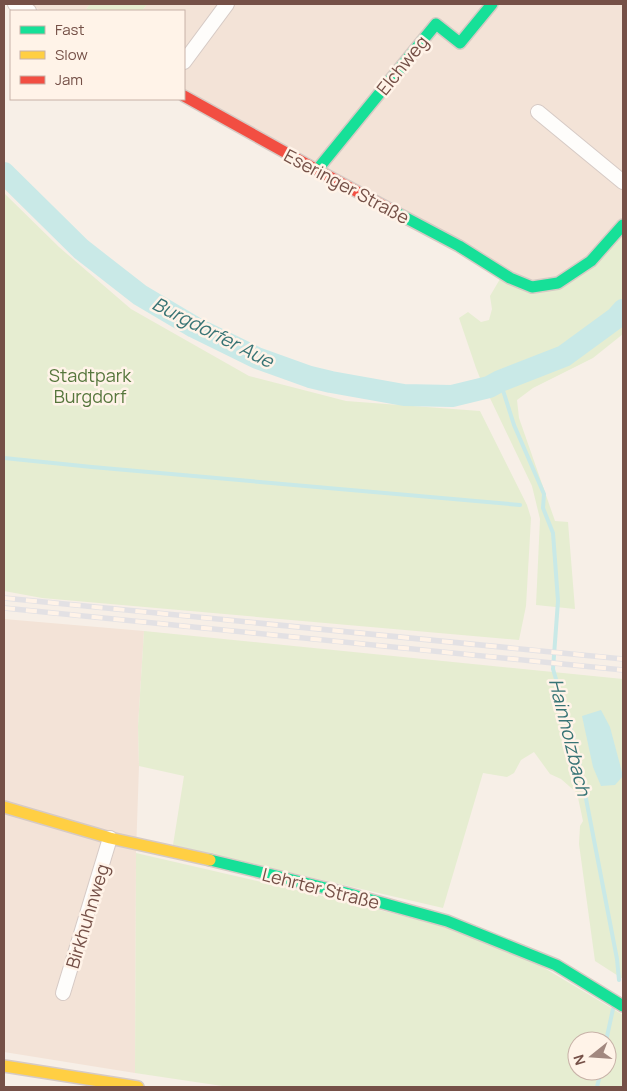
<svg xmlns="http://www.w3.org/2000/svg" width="627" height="1091" font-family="Manrope,sans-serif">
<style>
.residential{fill:#f3e3d7}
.green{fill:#e6edd1;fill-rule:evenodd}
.water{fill:#c9e9e7}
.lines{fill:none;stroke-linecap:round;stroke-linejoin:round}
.stream{stroke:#c9e9e7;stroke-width:4}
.river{stroke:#c9e9e7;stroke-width:22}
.street-casing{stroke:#d6cac5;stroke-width:16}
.fast-casing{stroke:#d6cac4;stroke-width:14}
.slow-casing{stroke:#d6cac4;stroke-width:14}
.jam-casing{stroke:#d6cac4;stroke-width:14}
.street{stroke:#fefdfb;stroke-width:14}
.fast{stroke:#16e098;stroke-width:11}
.slow{stroke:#ffcf43;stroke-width:11}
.jam{stroke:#f24e42;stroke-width:11}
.rail-casing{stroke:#e3e1e4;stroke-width:5.5}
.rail{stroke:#fff3e8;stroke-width:4;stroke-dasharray:11;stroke-linecap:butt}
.labels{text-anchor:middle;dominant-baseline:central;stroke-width:5;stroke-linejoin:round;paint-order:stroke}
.street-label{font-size:18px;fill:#755047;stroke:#fff3e8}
.park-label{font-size:18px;fill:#56763c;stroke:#fff3e8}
.water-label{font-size:19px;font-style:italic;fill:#387475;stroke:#fff3e8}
</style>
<rect width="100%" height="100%" fill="#f7efe7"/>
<!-- residential -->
<g class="residential">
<path d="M 29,4 L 90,4 L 85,11 L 42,11 Z"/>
<path d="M 147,4 L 623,4 L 623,232 L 533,293 L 184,90 L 184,11 L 142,11 Z"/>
<path d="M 4,619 L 144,631 L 138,726 L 139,766 L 136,853 L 135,1073 L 4,1052 Z"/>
</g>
<!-- green -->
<g class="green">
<path d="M 90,4 L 147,4 L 142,11 L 85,11 Z"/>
<path d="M 4,193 L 59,247 L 131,309 L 249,376 L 346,401 L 480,411 L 527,505 L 531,518 L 526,606 L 519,640 L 42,598 L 4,591 Z"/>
<path d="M 623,232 L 623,300 L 602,321 L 552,353 L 482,383 L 476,368 L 459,318 L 468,312 L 481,322 L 489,320 L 492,309 L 490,296 L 500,279 L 533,293 Z"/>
<path d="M 623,316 L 623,334 L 593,358 L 533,388 L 517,400 L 519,418 L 555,521 L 568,522 L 575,609 L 536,605 L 540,519 L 532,486 L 488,394 C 513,382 540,374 565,361 C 586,349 607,333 623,316 Z"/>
<path d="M 144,631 L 623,679 L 623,979 L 595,961 L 579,844 L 580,826 L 583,821 L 577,793 L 561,779 L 550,774 L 534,752 L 521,760 L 514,773 L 507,777 L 483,773 L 443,908 L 173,845 L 184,776 L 139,766 L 138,726 Z"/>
<path d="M 136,853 L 344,901 L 446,927 L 541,966 L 623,1015 L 623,1087 L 229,1087 L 135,1073 ZM 577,1041 L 607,1041 L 607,1071 L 577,1071 Z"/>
</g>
<!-- water -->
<path class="water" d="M 601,710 L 610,727 L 623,776 L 615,785 L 601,786 L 593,767 L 582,716 Z"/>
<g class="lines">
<!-- stream -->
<g class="stream">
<path d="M 500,381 L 514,425 L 544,494 L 543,508 L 553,533 L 558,601 L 553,669 L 576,747 L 617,959 L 619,980"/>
<path d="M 4,458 L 92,467 L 520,505"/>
<path d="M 606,1041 L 613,1009"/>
<path d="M 597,1087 L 601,1071"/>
</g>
<!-- river -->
<path class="river" d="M 4,173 L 81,249 L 140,295 L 194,327 L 257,358 L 310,377 L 331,382 L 404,395 L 452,396 L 489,387 L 500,381 L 564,356 L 616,318 L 623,310"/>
<defs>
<g id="street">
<path d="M 15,4 L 29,11"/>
<path d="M 184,62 L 227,4"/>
<path d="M 538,112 L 623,182"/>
<path d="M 63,993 L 110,838"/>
</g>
<g id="fast">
<path d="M 317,170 L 436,24 L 460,43 L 492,4"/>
<path d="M 393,211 L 459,246 L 510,278 L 532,287 L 558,283 L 591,261 L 623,225"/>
<path d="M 210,860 L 346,893 L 447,921 L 556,965 L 623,1006"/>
</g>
<g id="slow">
<path d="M 4,807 L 110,838 L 210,860"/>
<path d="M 4,1066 L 138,1087"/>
</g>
<path id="jam" d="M 184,96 L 317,170 L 393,211"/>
</defs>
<!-- street casing -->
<use href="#street" class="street-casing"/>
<!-- fast casing -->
<use href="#fast" class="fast-casing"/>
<!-- slow casing -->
<use href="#slow" class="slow-casing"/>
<!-- jam casing -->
<use href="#jam" class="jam-casing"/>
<!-- street -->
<use href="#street" class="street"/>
<!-- fast -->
<use href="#fast" class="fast"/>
<!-- slow -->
<use href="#slow" class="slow"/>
<!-- jam -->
<use href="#jam" class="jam"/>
<defs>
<g id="rail">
<path d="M 4,598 L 623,659"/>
<path d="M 4,608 L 623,670"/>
</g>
</defs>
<!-- rail casing -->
<use href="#rail" class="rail-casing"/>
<!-- rail -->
<use href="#rail" class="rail"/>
</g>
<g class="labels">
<!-- street labels -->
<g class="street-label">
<text transform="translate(402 65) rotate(-51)">Elchweg</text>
<text transform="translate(347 186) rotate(28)">Eseringer Straße</text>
<text transform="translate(321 888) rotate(14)">Lehrter Straße</text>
<text transform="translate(87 916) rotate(-73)">Birkhuhnweg</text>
</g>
<!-- park labels -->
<g class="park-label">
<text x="90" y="375">Stadtpark<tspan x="90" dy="21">Burgdorf</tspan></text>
</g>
<!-- water labels -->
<g class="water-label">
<text transform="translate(213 332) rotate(27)">Burgdorfer Aue</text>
<text transform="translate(570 737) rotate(76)">Hainholzbach</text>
</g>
</g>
<!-- border -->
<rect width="627" height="1091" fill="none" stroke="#755047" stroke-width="10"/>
<!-- legend -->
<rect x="10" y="10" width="175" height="90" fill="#fff3e8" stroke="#c8b2a8"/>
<rect x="20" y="26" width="25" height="8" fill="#16e098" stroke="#c8b2a8"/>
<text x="55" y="35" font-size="15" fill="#755047">Fast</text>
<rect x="20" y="51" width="25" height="8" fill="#ffcf43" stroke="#c8b2a8"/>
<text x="55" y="60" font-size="15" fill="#755047">Slow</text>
<rect x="20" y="76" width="25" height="8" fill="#f24e42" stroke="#c8b2a8"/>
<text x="55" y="85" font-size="15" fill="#755047">Jam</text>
<!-- north arrow -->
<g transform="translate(592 1056) rotate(253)"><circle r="24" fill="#fff3e8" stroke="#c8b2a8"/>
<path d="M0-4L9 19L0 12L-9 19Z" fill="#a2887f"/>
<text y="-8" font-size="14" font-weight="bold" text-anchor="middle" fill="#755047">N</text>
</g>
</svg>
